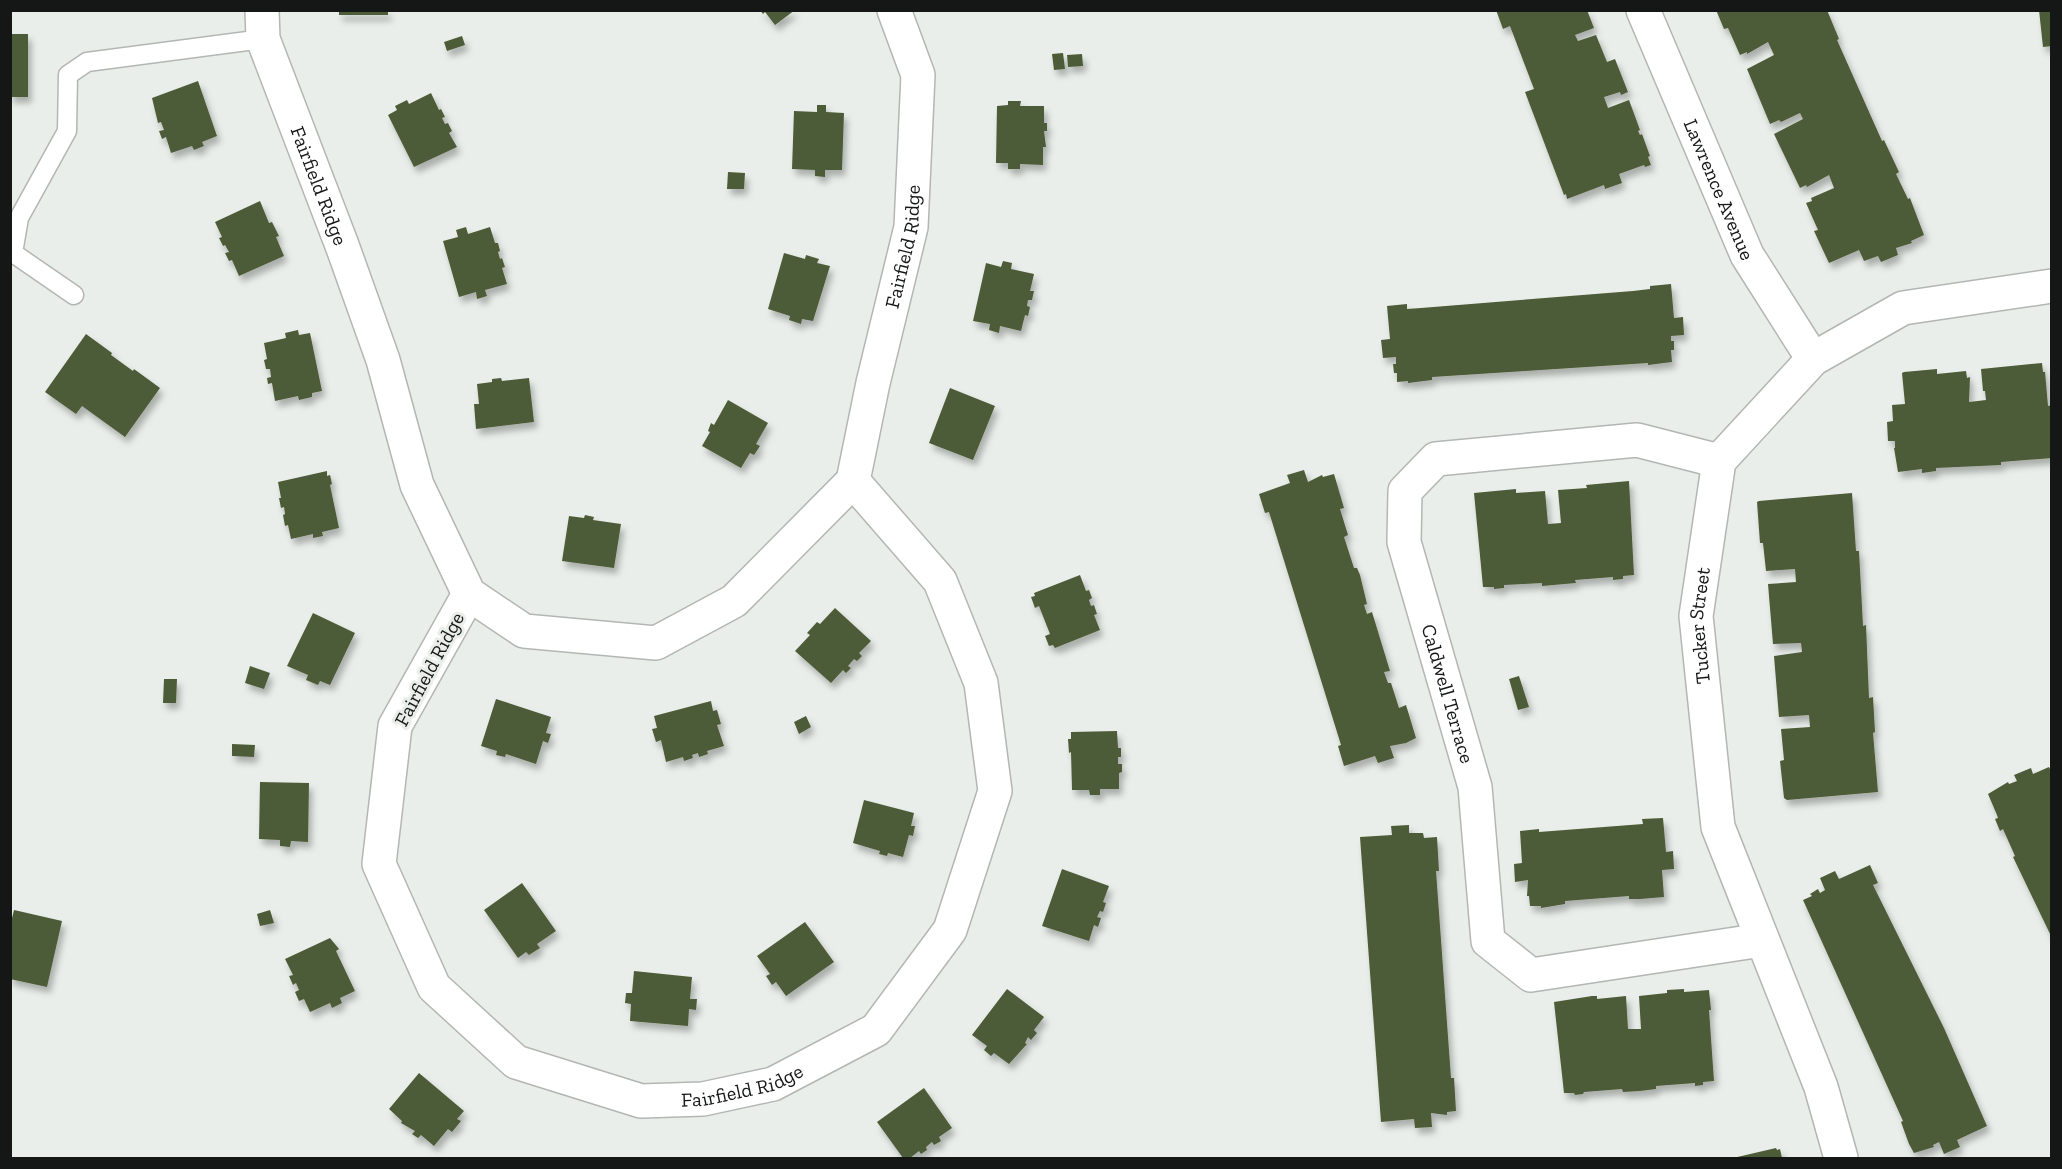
<svg xmlns="http://www.w3.org/2000/svg" width="2062" height="1169" font-family="'Zilla Slab',serif">
<style>
.building{fill:#4e5b37;filter:url(#shadow)}
.lines{fill:none;stroke-linecap:round;stroke-linejoin:round}
.service-casing{stroke:#b3b7b4;stroke-width:21}
.minor-casing{stroke:#b3b7b4;stroke-width:36}
.service{stroke:#fff;stroke-width:18}
.minor{stroke:#fff;stroke-width:33}
.labels{text-anchor:middle;dominant-baseline:central;stroke-width:6;stroke-linejoin:round;paint-order:stroke}
.street-label{font-size:20px;fill:#151716;stroke:#e9eeea}
</style>
<defs>
<filter id="shadow"><feDropShadow dx="3.5" dy="6" stdDeviation="3" flood-color="#0004"/></filter>
</defs>
<rect width="100%" height="100%" fill="#e9eeea"/>
<!-- building -->
<g class="building">
<rect x="339" y="10" width="49" height="5"/>
<path d="M 760,10 L 795,10 L 775,25 L 765,12 L 763,14 Z"/>
<path d="M 1496,10 L 1587,10 L 1594,28 L 1575,35 L 1578,41 L 1596,35 L 1607,62 L 1615,59 L 1628,92 L 1621,95 L 1620,92 L 1604,97 L 1608,108 L 1629,100 L 1640,130 L 1638,131 L 1640,135 L 1642,134 L 1650,156 L 1648,157 L 1651,165 L 1645,167 L 1644,165 L 1619,174 L 1622,183 L 1605,189 L 1604,185 L 1567,199 L 1566,194 L 1564,195 L 1525,92 L 1534,89 L 1510,26 L 1503,29 Z"/>
<path d="M 1716,10 L 1827,10 L 1839,39 L 1837,40 L 1882,141 L 1884,140 L 1899,172 L 1896,174 L 1908,199 L 1910,198 L 1924,235 L 1911,241 L 1912,243 L 1896,248 L 1898,255 L 1881,262 L 1878,256 L 1864,261 L 1859,250 L 1829,263 L 1814,231 L 1818,230 L 1806,203 L 1812,201 L 1811,198 L 1834,188 L 1829,175 L 1807,187 L 1806,185 L 1800,188 L 1774,134 L 1803,119 L 1800,113 L 1781,122 L 1779,120 L 1770,124 L 1747,69 L 1774,55 L 1768,42 L 1747,54 L 1747,52 L 1740,55 L 1728,28 L 1724,29 Z"/>
<path d="M 2039,10 L 2052,10 L 2052,46 L 2043,47 Z"/>
<rect x="10" y="34" width="18" height="63"/>
<path d="M 462,36 L 465,45 L 447,51 L 444,42 Z"/>
<path d="M 1063,53 L 1065,69 L 1054,70 L 1052,54 Z"/>
<path d="M 1082,54 L 1083,66 L 1068,67 L 1067,55 Z"/>
<path d="M 198,81 L 217,136 L 202,142 L 204,146 L 194,150 L 192,146 L 171,153 L 166,137 L 162,139 L 159,131 L 164,130 L 161,122 L 158,123 L 152,98 Z"/>
<path d="M 431,93 L 439,110 L 441,109 L 445,117 L 442,118 L 445,124 L 448,123 L 452,131 L 449,133 L 457,147 L 414,167 L 388,115 L 397,110 L 395,106 L 407,100 L 409,104 Z"/>
<path d="M 1008,101 L 1021,101 L 1020,106 L 1044,106 L 1044,123 L 1047,123 L 1047,131 L 1044,131 L 1046,147 L 1043,147 L 1043,165 L 1020,164 L 1020,169 L 1008,169 L 1008,163 L 996,163 L 997,106 L 1008,105 Z"/>
<path d="M 817,105 L 826,105 L 826,112 L 844,113 L 842,170 L 825,170 L 825,177 L 815,176 L 815,170 L 792,169 L 794,111 L 817,112 Z"/>
<path d="M 728,172 L 745,173 L 744,189 L 727,189 Z"/>
<path d="M 260,201 L 269,223 L 272,222 L 279,236 L 276,237 L 284,256 L 239,276 L 232,260 L 229,261 L 225,253 L 229,252 L 225,245 L 223,246 L 219,238 L 222,237 L 215,222 Z"/>
<path d="M 466,227 L 468,234 L 490,227 L 495,243 L 498,243 L 500,251 L 498,252 L 500,259 L 502,258 L 505,267 L 502,268 L 507,284 L 485,290 L 487,296 L 477,299 L 476,292 L 459,297 L 443,241 L 458,237 L 456,230 Z"/>
<path d="M 784,253 L 805,259 L 806,255 L 819,259 L 817,263 L 830,266 L 813,321 L 802,319 L 801,324 L 789,320 L 790,316 L 768,309 Z"/>
<path d="M 1003,261 L 1012,263 L 1011,269 L 1034,274 L 1030,291 L 1034,291 L 1032,300 L 1028,300 L 1027,306 L 1030,307 L 1028,316 L 1025,315 L 1021,331 L 1000,326 L 999,333 L 989,330 L 990,324 L 973,321 L 986,263 L 1001,267 Z"/>
<path d="M 1671,284 L 1674,318 L 1683,317 L 1684,335 L 1671,336 L 1671,341 L 1674,341 L 1674,350 L 1671,350 L 1672,362 L 1648,365 L 1648,363 L 1432,377 L 1432,380 L 1408,383 L 1408,381 L 1397,382 L 1397,373 L 1394,373 L 1393,364 L 1396,364 L 1396,357 L 1383,358 L 1381,340 L 1390,339 L 1387,306 L 1407,304 L 1407,309 L 1421,308 L 1633,291 L 1650,289 L 1650,286 Z"/>
<path d="M 298,330 L 299,335 L 310,333 L 322,391 L 312,393 L 312,397 L 299,400 L 298,396 L 275,401 L 272,383 L 268,384 L 267,378 L 271,377 L 270,369 L 266,369 L 264,360 L 267,359 L 264,343 L 286,338 L 285,333 Z"/>
<path d="M 86,334 L 112,353 L 111,355 L 133,371 L 134,369 L 160,388 L 125,437 L 82,406 L 76,414 L 45,392 Z"/>
<path d="M 2042,363 L 2043,372 L 2045,372 L 2048,406 L 2052,405 L 2052,458 L 2001,462 L 2001,465 L 1936,468 L 1936,471 L 1922,473 L 1922,469 L 1898,472 L 1894,448 L 1895,448 L 1895,441 L 1888,441 L 1887,422 L 1893,421 L 1892,405 L 1905,404 L 1902,373 L 1904,372 L 1937,369 L 1937,374 L 1966,371 L 1967,378 L 1970,377 L 1969,402 L 1986,400 L 1985,391 L 1983,391 L 1981,369 Z"/>
<path d="M 501,378 L 502,381 L 529,378 L 534,422 L 476,429 L 474,404 L 479,404 L 477,384 L 492,382 L 492,379 Z"/>
<path d="M 950,388 L 995,406 L 973,460 L 929,443 Z"/>
<path d="M 728,400 L 768,423 L 756,444 L 760,446 L 754,455 L 750,453 L 741,468 L 702,446 L 710,432 L 708,431 L 711,423 L 714,425 Z"/>
<path d="M 1304,470 L 1308,482 L 1322,475 L 1323,477 L 1334,474 L 1344,508 L 1340,509 L 1348,535 L 1344,537 L 1354,568 L 1357,568 L 1360,575 L 1367,604 L 1364,605 L 1367,614 L 1372,612 L 1390,671 L 1384,672 L 1388,683 L 1391,683 L 1399,708 L 1406,705 L 1416,738 L 1406,743 L 1390,746 L 1394,758 L 1378,763 L 1375,756 L 1344,766 L 1338,746 L 1341,745 L 1269,512 L 1265,513 L 1259,494 L 1290,483 L 1287,475 Z"/>
<path d="M 327,471 L 327,476 L 330,475 L 332,484 L 330,485 L 339,528 L 322,532 L 323,536 L 313,538 L 313,534 L 291,539 L 288,525 L 285,526 L 283,515 L 285,514 L 284,507 L 281,508 L 279,498 L 281,498 L 278,482 Z"/>
<path d="M 1629,481 L 1634,575 L 1623,576 L 1623,579 L 1613,580 L 1613,577 L 1575,580 L 1576,583 L 1542,586 L 1542,583 L 1504,585 L 1504,588 L 1494,589 L 1494,587 L 1483,587 L 1474,493 L 1516,489 L 1516,493 L 1545,491 L 1548,524 L 1561,523 L 1558,490 L 1587,488 L 1586,485 Z"/>
<path d="M 1852,493 L 1856,551 L 1859,551 L 1863,626 L 1866,625 L 1869,698 L 1873,697 L 1875,732 L 1873,733 L 1878,792 L 1787,800 L 1784,798 L 1780,761 L 1784,760 L 1781,729 L 1810,727 L 1809,715 L 1779,717 L 1774,656 L 1802,652 L 1801,643 L 1773,644 L 1768,584 L 1796,582 L 1795,569 L 1766,571 L 1763,543 L 1760,543 L 1757,502 L 1759,501 Z"/>
<path d="M 585,515 L 594,517 L 593,520 L 621,524 L 614,568 L 562,561 L 569,516 L 584,518 Z"/>
<path d="M 1080,575 L 1086,591 L 1089,590 L 1092,598 L 1089,600 L 1091,606 L 1094,605 L 1097,614 L 1094,615 L 1100,630 L 1055,648 L 1053,645 L 1049,646 L 1045,636 L 1050,634 L 1039,606 L 1035,608 L 1031,597 L 1035,596 L 1034,593 Z"/>
<path d="M 835,608 L 871,641 L 859,653 L 862,656 L 857,661 L 854,659 L 848,666 L 851,668 L 846,673 L 843,670 L 831,683 L 795,651 L 810,635 L 807,633 L 817,622 L 820,624 Z"/>
<path d="M 313,613 L 355,633 L 330,685 L 320,681 L 318,685 L 306,680 L 308,675 L 287,666 Z"/>
<path d="M 250,666 L 270,673 L 264,689 L 245,683 Z"/>
<path d="M 1519,676 L 1529,707 L 1518,710 L 1509,679 Z"/>
<path d="M 164,679 L 177,679 L 176,703 L 163,703 Z"/>
<path d="M 496,699 L 551,717 L 546,733 L 551,734 L 548,743 L 543,741 L 536,764 L 506,754 L 505,757 L 496,755 L 497,751 L 481,746 Z"/>
<path d="M 711,701 L 713,711 L 717,710 L 721,724 L 717,725 L 724,746 L 707,751 L 708,754 L 699,757 L 698,753 L 692,755 L 693,758 L 684,761 L 683,757 L 666,762 L 661,740 L 656,742 L 652,729 L 657,728 L 654,716 Z"/>
<path d="M 806,716 L 811,727 L 799,734 L 794,722 Z"/>
<path d="M 1117,731 L 1118,748 L 1121,748 L 1121,757 L 1118,757 L 1118,764 L 1122,764 L 1122,772 L 1119,773 L 1119,789 L 1100,789 L 1100,795 L 1090,795 L 1089,790 L 1072,790 L 1071,752 L 1069,753 L 1068,739 L 1071,739 L 1071,732 Z"/>
<path d="M 232,744 L 255,745 L 254,757 L 232,756 Z"/>
<path d="M 2049,767 L 2052,773 L 2052,938 L 2013,857 L 2015,856 L 2003,829 L 2000,831 L 1995,819 L 1998,818 L 1997,815 L 1988,794 L 2008,782 L 2009,784 L 2017,781 L 2014,775 L 2031,768 L 2033,774 Z"/>
<path d="M 260,782 L 309,783 L 308,842 L 291,841 L 290,847 L 280,846 L 280,840 L 259,839 Z"/>
<path d="M 864,800 L 914,813 L 911,826 L 915,826 L 913,836 L 909,835 L 903,857 L 888,853 L 887,856 L 879,854 L 880,851 L 853,843 Z"/>
<path d="M 1663,818 L 1666,852 L 1673,851 L 1674,869 L 1662,870 L 1664,897 L 1640,899 L 1629,899 L 1629,896 L 1565,901 L 1565,904 L 1541,908 L 1541,906 L 1530,906 L 1529,896 L 1527,896 L 1528,880 L 1515,882 L 1514,864 L 1522,863 L 1520,831 L 1539,829 L 1539,832 L 1643,824 L 1642,819 Z"/>
<path d="M 1409,825 L 1409,833 L 1423,833 L 1424,838 L 1437,837 L 1439,871 L 1436,871 L 1451,1078 L 1454,1078 L 1456,1111 L 1447,1112 L 1447,1115 L 1431,1113 L 1432,1127 L 1415,1128 L 1414,1119 L 1381,1122 L 1360,837 L 1392,835 L 1391,826 Z"/>
<path d="M 1870,865 L 1878,883 L 1873,885 L 1944,1028 L 1987,1126 L 1957,1140 L 1960,1147 L 1944,1154 L 1939,1142 L 1933,1145 L 1934,1147 L 1914,1153 L 1909,1144 L 1901,1122 L 1903,1121 L 1803,900 L 1812,896 L 1810,894 L 1818,889 L 1820,893 L 1825,890 L 1820,878 L 1835,871 L 1839,879 Z"/>
<path d="M 1062,869 L 1109,886 L 1103,902 L 1106,903 L 1103,912 L 1100,911 L 1097,917 L 1101,918 L 1098,927 L 1094,925 L 1089,941 L 1042,926 Z"/>
<path d="M 522,883 L 556,931 L 537,944 L 540,948 L 529,955 L 526,952 L 518,958 L 484,910 Z"/>
<path d="M 14,910 L 62,921 L 47,987 L 10,979 L 10,926 Z"/>
<path d="M 270,910 L 274,923 L 260,926 L 257,914 Z"/>
<path d="M 805,922 L 834,962 L 786,996 L 776,982 L 772,985 L 766,976 L 770,974 L 757,956 Z"/>
<path d="M 330,938 L 339,949 L 336,951 L 355,991 L 340,998 L 342,1003 L 332,1008 L 330,1003 L 310,1012 L 304,999 L 299,1001 L 295,992 L 299,990 L 296,983 L 293,985 L 289,976 L 293,975 L 285,959 Z"/>
<path d="M 634,971 L 692,977 L 690,999 L 697,999 L 696,1010 L 689,1009 L 688,1026 L 630,1021 L 631,1004 L 625,1003 L 626,993 L 632,993 Z"/>
<path d="M 1007,989 L 1044,1017 L 1034,1030 L 1037,1033 L 1031,1040 L 1028,1037 L 1025,1043 L 1027,1044 L 1009,1064 L 994,1053 L 991,1056 L 984,1050 L 987,1046 L 972,1035 Z"/>
<path d="M 1684,989 L 1684,992 L 1709,990 L 1711,1010 L 1709,1010 L 1714,1081 L 1703,1082 L 1703,1085 L 1695,1086 L 1695,1083 L 1656,1086 L 1656,1089 L 1640,1091 L 1623,1092 L 1622,1089 L 1584,1092 L 1583,1094 L 1575,1095 L 1574,1093 L 1564,1093 L 1554,1002 L 1592,996 L 1597,996 L 1597,999 L 1626,996 L 1628,1029 L 1641,1029 L 1639,996 L 1667,993 L 1667,990 Z"/>
<path d="M 419,1073 L 464,1111 L 457,1119 L 461,1121 L 452,1132 L 448,1129 L 434,1146 L 421,1135 L 418,1138 L 412,1134 L 415,1131 L 401,1123 L 402,1121 L 389,1109 Z"/>
<path d="M 924,1088 L 952,1128 L 939,1137 L 941,1141 L 934,1145 L 932,1142 L 926,1147 L 927,1150 L 921,1154 L 919,1151 L 910,1158 L 903,1158 L 877,1122 Z"/>
<path d="M 1776,1148 L 1777,1150 L 1780,1149 L 1782,1158 L 1733,1158 Z"/>
</g>
<g class="lines">
<defs>
<path id="service" d="M 74,295 L 13,253 L 19,218 L 67,131 L 68,75 L 87,62 L 263,39"/>
<g id="minor">
<path id="s1" d="M 262,10 L 263,39 L 343,248 L 383,360 L 417,485 L 469,594 L 524,631 L 656,643 L 734,601 L 853,481"/>
<path id="s2" d="M 1643,10 L 1747,255 L 1813,359"/>
<path id="s3" d="M 1719,461 L 1637,440 L 1436,459 L 1405,491 L 1404,542 L 1475,787 L 1488,941 L 1531,975 L 1762,940"/>
<path id="s4" d="M 469,594 L 395,726 L 379,864 L 434,987 L 516,1062 L 641,1101 L 703,1099 L 773,1084 L 876,1030 L 950,930 L 995,791 L 981,683 L 940,581 L 853,481 L 873,383 L 911,227 L 918,75 L 894,10"/>
<path id="s5" d="M 1841,1158 L 1821,1087 L 1718,827 L 1696,616 L 1719,461 L 1813,359 L 1903,308 L 2052,286"/>
</g>
</defs>
<!-- service casing -->
<use href="#service" class="service-casing"/>
<!-- minor casing -->
<use href="#minor" class="minor-casing"/>
<!-- service -->
<use href="#service" class="service"/>
<!-- minor -->
<use href="#minor" class="minor"/>
</g>
<g class="labels">
<!-- street labels -->
<g class="street-label">
<text stroke="none"><textPath href="#s1" startOffset="186">Fairfield Ridge</textPath></text>
<text stroke="none"><textPath href="#s2" startOffset="195">Lawrence Avenue</textPath></text>
<text stroke="none"><textPath href="#s4" startOffset="1779">Fairfield Ridge</textPath></text>
<text stroke="none"><textPath href="#s5" startOffset="556">Tucker Street</textPath></text>
<text transform="translate(429 669) rotate(-62)">Fairfield Ridge</text>
<text stroke="none"><textPath href="#s3" startOffset="540">Caldwell Terrace</textPath></text>
<text stroke="none"><textPath href="#s4" startOffset="770">Fairfield Ridge</textPath></text>
</g>
</g>
<!-- border -->
<rect width="2062" height="1169" fill="none" stroke="#151716" stroke-width="24"/>
</svg>
